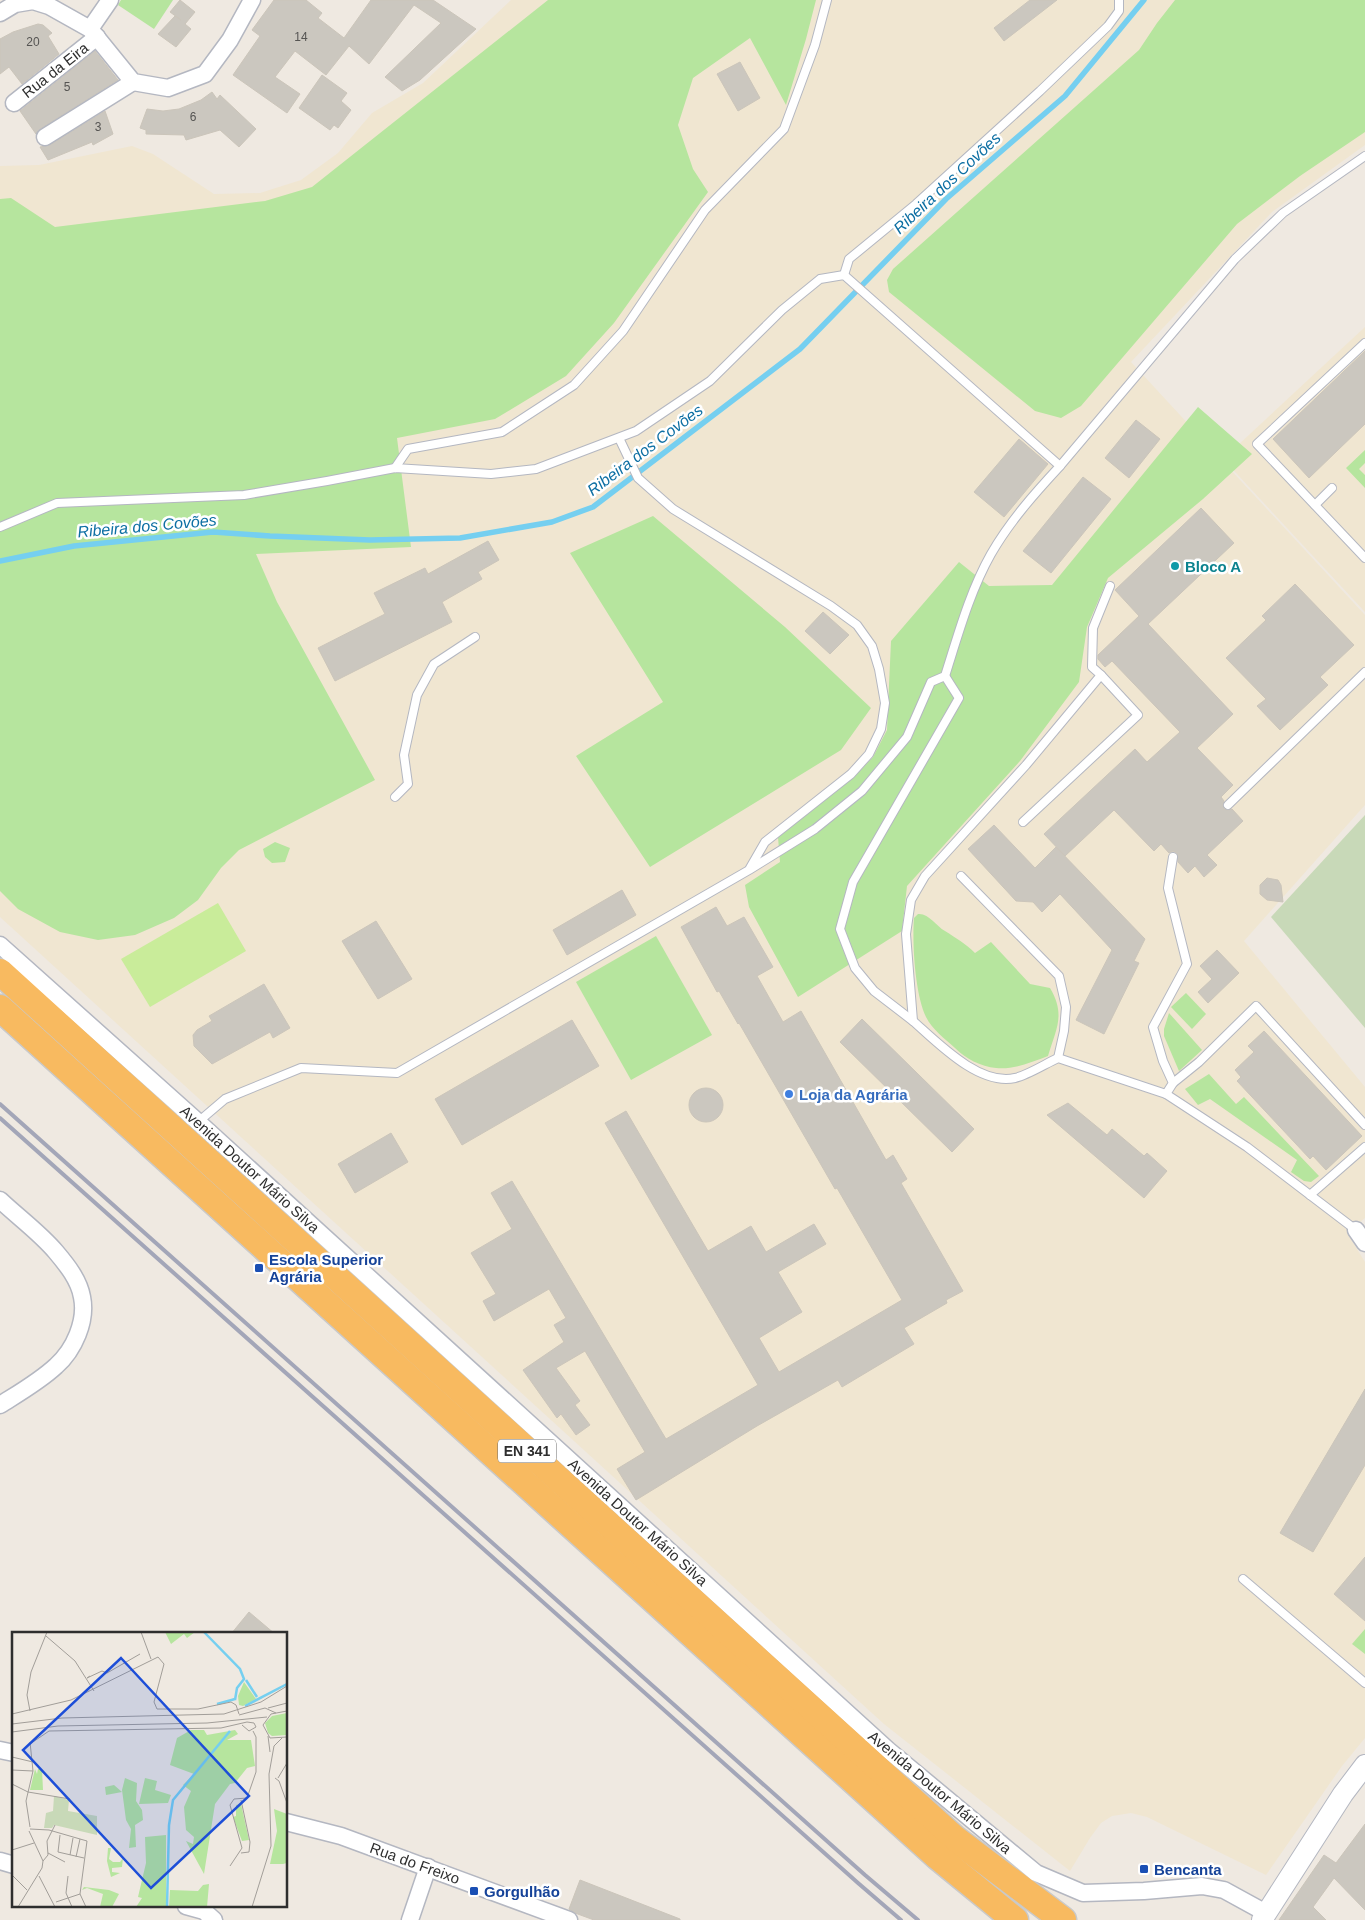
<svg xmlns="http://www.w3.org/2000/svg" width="1365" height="1920" font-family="Helvetica,sans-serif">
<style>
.education{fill:#f0e6d1}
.green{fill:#b6e59e}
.cemetery{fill:#c8d9b8}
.pitch{fill:#c9ec9a}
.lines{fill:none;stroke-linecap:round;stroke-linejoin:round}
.stream{stroke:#75cff0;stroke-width:5.5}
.building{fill:#cbc7bf;stroke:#cbc5ba}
.service-casing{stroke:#b4b7c1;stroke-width:10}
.minor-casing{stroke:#b4b7c1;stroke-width:19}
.tertiary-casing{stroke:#b4b7c1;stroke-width:22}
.trunk-casing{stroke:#c9c9c9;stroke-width:29}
.service{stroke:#fff;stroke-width:8}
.minor{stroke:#fff;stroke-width:16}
.tertiary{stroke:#fff;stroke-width:20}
.trunk{stroke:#f8ba60;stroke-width:26}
.rail{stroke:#a3a6b8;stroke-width:4}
.culture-dot{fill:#0f9aa8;stroke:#fff;stroke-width:2}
.shop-dot{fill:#3f7fe0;stroke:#fff;stroke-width:2}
.transit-dot{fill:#1a4fb4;stroke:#fff;stroke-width:2}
.labels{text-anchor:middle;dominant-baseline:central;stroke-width:5;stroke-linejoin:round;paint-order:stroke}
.number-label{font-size:12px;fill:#555452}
.shield{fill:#fff;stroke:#6d6d6d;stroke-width:1}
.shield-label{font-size:14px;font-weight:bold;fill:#2e2e2e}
.street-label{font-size:15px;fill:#2e2e2e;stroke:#fff}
.culture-label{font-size:15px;font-weight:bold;fill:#0d838f;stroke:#fff;text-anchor:start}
.shop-label{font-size:15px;font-weight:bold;fill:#366cbe;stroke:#fff;text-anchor:start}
.transit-label{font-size:15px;font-weight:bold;fill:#164399;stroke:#fff;text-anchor:start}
.water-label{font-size:16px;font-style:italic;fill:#0d6fa3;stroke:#fff}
.inset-river{fill:none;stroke:#75cff0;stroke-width:2.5}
.inset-road{fill:none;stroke:#a29e99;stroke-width:1}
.view{fill:#1d4ed8;fill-opacity:0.15;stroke:#1d4ed8;stroke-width:2.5}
.inset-edge{fill:none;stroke:#2e2e2e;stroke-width:2.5}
</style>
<rect width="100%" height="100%" fill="#efe9e1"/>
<!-- education -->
<g class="education">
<path d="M 511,0 L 1365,0 L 1365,145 L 1272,212 L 1131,362 L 1365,615 L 1365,805 L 1244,941 L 1365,1087 L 1365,1218 L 1347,1233 L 1365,1262 L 1365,1738 L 1342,1766 L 1266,1875 L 1147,1817 L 1131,1813 L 1112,1816 L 1101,1823 L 1090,1838 L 1070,1871 L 884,1724 L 0,917 L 0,166 L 39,165 L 132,146 L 153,154 L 214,194 L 260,193 L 301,180 L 338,153 L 372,113 L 423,83 Z"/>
<path d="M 1365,327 L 1365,612 L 1223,459 Z"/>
</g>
<!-- green -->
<g class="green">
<path d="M 121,0 L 173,0 L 154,29 L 118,5 Z"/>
<path d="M 548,0 L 816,0 L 806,39 L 786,105 L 750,38 L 693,78 L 678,125 L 693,169 L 708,192 L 614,323 L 566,376 L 495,419 L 397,438 L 411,547 L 256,554 L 277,602 L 375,780 L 239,850 L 221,868 L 198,900 L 174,918 L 135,935 L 98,940 L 60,932 L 18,909 L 0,891 L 0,199 L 11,198 L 55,227 L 265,201 L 312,187 Z"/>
<path d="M 1175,0 L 1365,0 L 1365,132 L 1300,176 L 1237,224 L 1081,406 L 1061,418 L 1035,411 L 889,292 L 887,280 L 893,269 L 1139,50 L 1157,23 Z"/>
<path d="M 1198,407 L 1252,454 L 1203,499 L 1108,578 L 1087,627 L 1079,682 L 1020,761 L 907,886 L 902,931 L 798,997 L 749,907 L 745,885 L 780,862 L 778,837 L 854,777 L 873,757 L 887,730 L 891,641 L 959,562 L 989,586 L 1052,585 Z"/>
<path d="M 1365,450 L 1365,463 L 1359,469 L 1365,475 L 1365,488 L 1346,468 Z"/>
<path d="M 653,516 L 785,627 L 871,708 L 841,750 L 650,867 L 576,756 L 663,702 L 570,553 Z"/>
<path d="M 275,842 L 290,848 L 285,862 L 272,863 L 265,857 L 263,849 Z"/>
<path d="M 918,914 C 929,913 936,926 945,931 C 956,938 966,944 975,953 L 991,942 L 1030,984 L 1050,988 C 1066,1015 1056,1029 1048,1056 C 1032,1062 1014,1070 996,1068 C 981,1067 965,1058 955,1048 C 945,1039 932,1029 926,1017 C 915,994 912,944 914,918 Z"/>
<path d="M 656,936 L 712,1035 L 631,1080 L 576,982 Z"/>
<path d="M 1186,993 L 1206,1014 L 1192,1029 L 1171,1007 Z"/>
<path d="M 1169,1013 L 1202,1050 L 1179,1071 L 1164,1036 L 1164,1029 Z"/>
<path d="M 1209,1074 L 1236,1104 L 1244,1097 L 1319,1176 L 1311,1182 L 1304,1181 L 1291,1172 L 1297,1160 L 1210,1099 L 1198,1105 L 1185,1089 Z"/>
<path d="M 1365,1629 L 1365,1654 L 1352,1644 Z"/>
</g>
<!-- cemetery -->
<path class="cemetery" d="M 1365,815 L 1365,1028 L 1271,917 Z"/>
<!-- pitch -->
<path class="pitch" d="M 218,903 L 246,951 L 150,1007 L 121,959 Z"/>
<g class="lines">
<!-- stream -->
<path class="stream" d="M 0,561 L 74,546 L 213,532 L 270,536 L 370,540 L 460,538 L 552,522 L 593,507 L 800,349 L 946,199 L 1065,96 L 1144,0"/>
</g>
<!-- building -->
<g class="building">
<path d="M 180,0 L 195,12 L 185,24 L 191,29 L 176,47 L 158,34 L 175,16 L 181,20 L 170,12 Z"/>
<path d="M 274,0 L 306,0 L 322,13 L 318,18 L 344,38 L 371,0 L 433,0 L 476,29 L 420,80 L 402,91 L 385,77 L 441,23 L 414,5 L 369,64 L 349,46 L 326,75 L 295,51 L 275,77 L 300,94 L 287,113 L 233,75 L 260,36 L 252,30 Z"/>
<path d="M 1030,0 L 1057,0 L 1004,41 L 994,28 Z"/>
<path d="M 38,24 L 43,25 L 52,33 L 48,36 L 59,54 L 22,84 L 9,67 L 0,74 L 0,39 L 13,32 Z"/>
<path d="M 95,51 L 118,80 L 40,129 L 36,134 L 20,111 Z"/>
<path d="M 740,62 L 760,98 L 738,111 L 717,74 Z"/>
<path d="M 322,75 L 347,93 L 341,101 L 351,110 L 338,128 L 334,125 L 330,130 L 299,108 Z"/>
<path d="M 212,92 L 217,99 L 220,95 L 256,129 L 239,147 L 220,130 L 186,140 L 184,135 L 146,134 L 146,130 L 140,128 L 147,109 L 163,111 L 179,109 L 201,100 Z"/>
<path d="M 105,111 L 113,134 L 93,145 L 92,142 L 48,160 L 40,147 L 50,145 Z"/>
<path d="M 1365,351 L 1365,424 L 1309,478 L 1273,439 Z"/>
<path d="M 1136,420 L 1160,439 L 1129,478 L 1105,458 Z"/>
<path d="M 1019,439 L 1048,464 L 1004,517 L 974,492 Z"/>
<path d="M 1083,477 L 1111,499 L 1051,573 L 1023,551 Z"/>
<path d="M 1201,508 L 1234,543 L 1148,624 L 1233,714 L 1197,748 L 1233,785 L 1221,797 L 1224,801 L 1223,804 L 1224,809 L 1227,810 L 1232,809 L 1243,821 L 1207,855 L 1217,865 L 1204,877 L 1195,866 L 1188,873 L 1178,862 L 1177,853 L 1173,851 L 1169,853 L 1161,844 L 1154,851 L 1114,810 L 1065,856 L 1044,834 L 1135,749 L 1147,762 L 1180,732 L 1112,661 L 1105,667 L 1098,659 L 1098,655 L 1139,616 L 1115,590 Z"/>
<path d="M 488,541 L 499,560 L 478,572 L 482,579 L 442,602 L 452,622 L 335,681 L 318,648 L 385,614 L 374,593 L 425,568 L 428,574 Z"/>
<path d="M 1295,584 L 1354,645 L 1320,677 L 1328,685 L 1280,730 L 1257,706 L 1266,699 L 1226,658 L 1266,620 L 1262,616 Z"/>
<path d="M 823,612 L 849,635 L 830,654 L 805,631 Z"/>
<path d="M 994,825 L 1035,868 L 1056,847 L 1145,939 L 1134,961 L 1139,963 L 1104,1034 L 1076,1020 L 1112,950 L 1060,894 L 1042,912 L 1033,902 L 1016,901 L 968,849 Z"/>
<path d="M 1267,878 L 1278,880 L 1281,885 L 1283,902 L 1267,900 L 1260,894 L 1260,885 Z"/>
<path d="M 622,890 L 636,915 L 567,955 L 553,930 Z"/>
<path d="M 716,907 L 727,926 L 744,917 L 773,967 L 757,976 L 783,1022 L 801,1011 L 886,1160 L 893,1155 L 907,1179 L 901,1183 L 963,1291 L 946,1300 L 947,1303 L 904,1328 L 914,1344 L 842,1387 L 838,1380 L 757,1426 L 636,1500 L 617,1469 L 645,1452 L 585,1351 L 556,1368 L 580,1401 L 575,1405 L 590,1425 L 576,1435 L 561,1414 L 557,1418 L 523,1370 L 564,1342 L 554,1325 L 566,1318 L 549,1289 L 494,1321 L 483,1301 L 496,1294 L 471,1253 L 512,1229 L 491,1193 L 512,1181 L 666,1439 L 758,1385 L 605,1123 L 626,1111 L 708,1251 L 751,1226 L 766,1252 L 814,1224 L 826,1244 L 778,1272 L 802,1312 L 759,1338 L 779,1372 L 902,1300 L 837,1188 L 835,1189 L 739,1023 L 738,1024 L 719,991 L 717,992 L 681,927 Z"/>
<path d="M 376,921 L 412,979 L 378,999 L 342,941 Z"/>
<path d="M 1217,950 L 1239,973 L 1208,1003 L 1198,992 L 1212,979 L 1200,966 Z"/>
<path d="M 264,984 L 290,1028 L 273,1038 L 270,1032 L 212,1064 L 194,1046 L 193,1035 L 197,1030 L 212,1021 L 209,1016 Z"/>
<path d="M 862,1019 L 974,1129 L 952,1152 L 840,1042 Z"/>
<path d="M 572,1020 L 599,1066 L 462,1145 L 435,1099 Z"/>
<path d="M 1264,1031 L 1362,1136 L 1326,1170 L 1313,1156 L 1310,1159 L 1237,1081 L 1241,1077 L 1235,1070 L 1254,1052 L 1248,1046 Z"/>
<circle cx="706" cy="1105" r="17"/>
<path d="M 1068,1103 L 1107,1135 L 1112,1129 L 1144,1156 L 1147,1153 L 1167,1171 L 1144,1198 L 1047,1115 Z"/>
<path d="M 391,1133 L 408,1162 L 355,1193 L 338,1164 Z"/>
<path d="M 1365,1389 L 1365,1465 L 1313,1552 L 1280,1533 Z"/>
<path d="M 1365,1557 L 1365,1621 L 1334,1594 Z"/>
<path d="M 249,1612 L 275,1634 L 231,1634 Z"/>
<path d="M 1365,1824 L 1365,1910 L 1334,1878 L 1313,1907 L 1326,1920 L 1279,1920 L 1324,1855 L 1336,1863 Z"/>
<path d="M 580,1880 L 680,1919 L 680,1920 L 594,1920 L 575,1913 L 569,1909 Z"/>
</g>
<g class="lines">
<defs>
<g id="service">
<path d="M 844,275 L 849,259 L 916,204 L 1040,91 L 1108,26 L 1119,11 L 1119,0"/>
<path d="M 1365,343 L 1257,444 L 1365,558"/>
<path d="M 619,438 L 638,478 L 673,509 L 831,606 L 857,625 L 872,646 L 879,669 L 885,703 L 881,729 L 869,754 L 851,774 L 765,842 L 750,868"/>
<path d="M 1060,466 L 1235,259 L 1283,213 L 1365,156"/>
<path d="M 395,468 L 408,449 L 502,432 L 574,385 L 623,331 L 705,210 L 784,129 L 815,45 L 827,0"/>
<path d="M 1315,505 L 1332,488"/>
<path d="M 0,527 L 57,503 L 244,495 L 327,481 L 395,468 L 491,474 L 536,469 L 636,431 L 710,381 L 782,310 L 820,279 L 844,275 L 1060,466 C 1035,493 1010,521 991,554 C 970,591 958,635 945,676 L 931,682 L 907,737 L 862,791 L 815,829 L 749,870 L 397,1073 L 301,1068 L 225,1099 L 198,1122"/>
<path d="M 1101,675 L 1092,667 L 1093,628 L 1110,586"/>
<path d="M 395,797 L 408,784 L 404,755 L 417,695 L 434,664 L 475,637"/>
<path d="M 1228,805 L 1365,672"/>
<path d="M 1023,822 L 1138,715 L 1101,675 L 1026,765 L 925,876 L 911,900 L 906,934 L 913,1021 C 938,1043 979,1086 1015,1078 C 1028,1075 1045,1064 1058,1058 L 1166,1094"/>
<path d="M 1173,857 L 1168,888 L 1187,964 L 1153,1027 L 1163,1061 L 1173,1083 L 1166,1094 L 1247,1147 L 1356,1230"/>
<path d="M 961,876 L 1059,976 L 1066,1007 L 1064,1031 L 1058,1058"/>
<path d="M 913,1021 L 874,991 L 855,968 L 840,929 L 853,882 L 959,698 L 945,676"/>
<path d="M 1173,1083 L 1199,1062 L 1256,1006 L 1365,1125"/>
<path d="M 1310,1195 L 1365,1147"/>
<path d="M 1243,1579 L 1365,1683"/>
</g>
<g id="minor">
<path d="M 0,13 L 15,4 L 33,1 L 49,6 L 90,29 L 133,82 L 168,88 L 205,74 L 230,40 L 252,0"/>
<path d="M 90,29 L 110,0"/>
<path d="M 14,103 L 97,37"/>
<path d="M 45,137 L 133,82"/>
<path d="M 0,945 L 198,1122 L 888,1750 L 1036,1873 L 1083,1893 L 1144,1891 L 1202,1886 L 1224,1890 L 1266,1913"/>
<path d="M 0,1200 C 18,1217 40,1233 56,1252 C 67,1265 79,1280 82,1297 C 87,1321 74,1350 56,1366 C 40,1381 19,1393 0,1405"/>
<path d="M 1356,1230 L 1365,1243"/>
<path d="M 0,1750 L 14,1753"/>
<path d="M 286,1822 L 341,1836 L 569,1920"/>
<path d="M 0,1861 L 14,1865"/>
<path d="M 186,1906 L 204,1911 L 214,1920"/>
<path d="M 410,1920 L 428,1867"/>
</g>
<path id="tertiary" d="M 1262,1920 L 1343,1794 L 1365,1765"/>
<g id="trunk">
<path d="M 0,972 L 954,1838 L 1063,1920"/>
<path d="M 0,1008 L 938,1857 L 1015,1920"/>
</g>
</defs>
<!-- service casing -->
<use href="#service" class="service-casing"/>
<!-- minor casing -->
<use href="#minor" class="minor-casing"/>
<!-- tertiary casing -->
<use href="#tertiary" class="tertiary-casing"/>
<!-- trunk casing -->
<use href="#trunk" class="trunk-casing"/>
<!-- service -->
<use href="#service" class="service"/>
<!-- minor -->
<use href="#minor" class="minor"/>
<!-- tertiary -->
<use href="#tertiary" class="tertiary"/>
<!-- trunk -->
<use href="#trunk" class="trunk"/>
<!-- rail -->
<g class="rail">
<path d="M 0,1104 L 865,1875 L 918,1920"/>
<path d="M 0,1118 L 858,1883 L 901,1920"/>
</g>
</g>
<!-- markers -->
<circle class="culture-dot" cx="1175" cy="566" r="5"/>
<circle class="shop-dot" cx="789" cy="1094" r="5"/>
<g class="transit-dot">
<rect x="254" y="1263" width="10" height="10" rx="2.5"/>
<rect x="1139" y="1864" width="10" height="10" rx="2.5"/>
<rect x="469" y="1886" width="10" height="10" rx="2.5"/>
</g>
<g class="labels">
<!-- number labels -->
<g class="number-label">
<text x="301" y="37">14</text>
<text x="33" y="42">20</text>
<text x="67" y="87">5</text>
<text x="193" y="117">6</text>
<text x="98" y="127">3</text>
</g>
<!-- shield labels -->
<rect class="shield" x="498" y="1439.5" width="58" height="23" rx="4"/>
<g class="shield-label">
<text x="527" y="1451">EN 341</text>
</g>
<!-- street labels -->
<g class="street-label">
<text transform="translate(55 70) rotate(-38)">Rua da Eira</text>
<text transform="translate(250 1169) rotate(42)">Avenida Doutor Mário Silva</text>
<text transform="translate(638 1522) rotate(42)">Avenida Doutor Mário Silva</text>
<text transform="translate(940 1792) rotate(40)">Avenida Doutor Mário Silva</text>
<text transform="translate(415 1863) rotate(20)">Rua do Freixo</text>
</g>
<!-- culture labels -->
<g class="culture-label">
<text x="1185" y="566">Bloco A</text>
</g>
<!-- shop labels -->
<g class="shop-label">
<text x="799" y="1094">Loja da Agrária</text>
</g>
<!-- transit labels -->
<g class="transit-label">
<text x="269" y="1259">Escola Superior<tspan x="269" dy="17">Agrária</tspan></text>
<text x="1154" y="1869">Bencanta</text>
<text x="484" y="1891">Gorgulhão</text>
</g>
<!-- water labels -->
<g class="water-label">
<text transform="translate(947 183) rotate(-43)">Ribeira dos Covões</text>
<text transform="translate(645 450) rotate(-37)">Ribeira dos Covões</text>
<text transform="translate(147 526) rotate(-5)">Ribeira dos Covões</text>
</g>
</g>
<!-- overview -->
<g transform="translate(12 1632)">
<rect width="275" height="275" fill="#efe9e1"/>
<path d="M 153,0 L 183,0 L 175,6 L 172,2 L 159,12 ZM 232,50 L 244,67 L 231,74 L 227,73 L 226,64 ZM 275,81 L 275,103 L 260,104 L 256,101 L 253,91 L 260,84 ZM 179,98 L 192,98 L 195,103 L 223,98 L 226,102 L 215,108 L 239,108 L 243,134 L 235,136 L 223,151 L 218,152 L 203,172 L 192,242 L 174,209 L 181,212 L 182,205 L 174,198 L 172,175 L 179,159 L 171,153 L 182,142 L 158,133 L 165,106 ZM 23,137 L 25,142 L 26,137 L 30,137 L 31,158 L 18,158 ZM 113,146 L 125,151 L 124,169 L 130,178 L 131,188 L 123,193 L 124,215 L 117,216 L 119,197 L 114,188 L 110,158 ZM 133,146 L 145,149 L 143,158 L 159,163 L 156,171 L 127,172 ZM 102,153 L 110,160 L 94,163 L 93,155 ZM 229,172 L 237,208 L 230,209 L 221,185 L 224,184 L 224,173 ZM 262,177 L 275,182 L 275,231 L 271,232 L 258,232 L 265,199 ZM 154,203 L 154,275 L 124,275 L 130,266 L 126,265 L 134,231 L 133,205 ZM 96,216 L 99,216 L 97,227 L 101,230 L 108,230 L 111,226 L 110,235 L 100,236 L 100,240 L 108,241 L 99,245 L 95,229 ZM 197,252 L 195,275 L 157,275 L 158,258 L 186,259 L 191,253 ZM 72,255 L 97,258 L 107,262 L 100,275 L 88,275 L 91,262 L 75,256 L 70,258 Z" fill="#b6e59e"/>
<path d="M 42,164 L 57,168 L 56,179 L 85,184 L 85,203 L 42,193 L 40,196 L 32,196 L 34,181 L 41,179 Z" fill="#c8d9b8"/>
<path class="inset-river" d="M 192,0 L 228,37 L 232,47 L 225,56 L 223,68M 234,48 L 245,65M 205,72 L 223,67M 233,74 L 275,52M 155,275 L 157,193 L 161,168 L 218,99"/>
<path class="inset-road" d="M 129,0 L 139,27M 34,4 L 63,29 L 82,59M 78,44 L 75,46 L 90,39 L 95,41 L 128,22M 256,76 L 275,71M 18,79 L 15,63 L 19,40 L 35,0M 275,79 L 259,82 L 251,93 L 258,106 L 275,105M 0,82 L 59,68 L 146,25 L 152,32 L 142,70 L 145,77 L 186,77 L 219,70 L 224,73 L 227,82M 227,83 L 253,76 L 264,81M 0,92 L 50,86 L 212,82 L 249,70 L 275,54M 0,100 L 46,94 L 195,91 L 255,85M 256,104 L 258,120M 18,112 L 37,99 L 209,96 L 235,90 L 242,91 L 244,95 L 237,99 L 230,93M 0,125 L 21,130M 0,138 L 21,139M 263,146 L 267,149 L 275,171M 266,146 L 275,131M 0,152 L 16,160 L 58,167M 229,168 L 238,210 L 237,220 L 229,221M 18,195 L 14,169 L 21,139 L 18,110M 18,197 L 37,198 L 75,209 L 68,262 L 74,275M 48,203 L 46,220 L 72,226M 0,218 L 22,211M 36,221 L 53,230M 58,223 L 61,206M 64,225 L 68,207M 31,229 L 36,223 L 35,209 L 43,193M 218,234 L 230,216 L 218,173 L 222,167 L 235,166 L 244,140 L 244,105 L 241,99M 0,243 L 15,258M 27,244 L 43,275M 56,244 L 54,261 L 60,275M 44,270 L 68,262M 6,275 L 30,236 L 31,229 L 17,199M 240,275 L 259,214 L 257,142 L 262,114 L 270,106"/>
<path class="view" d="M 109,26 L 237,164 L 139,256 L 11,118 Z"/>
<rect width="275" height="275" class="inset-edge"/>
</g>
</svg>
